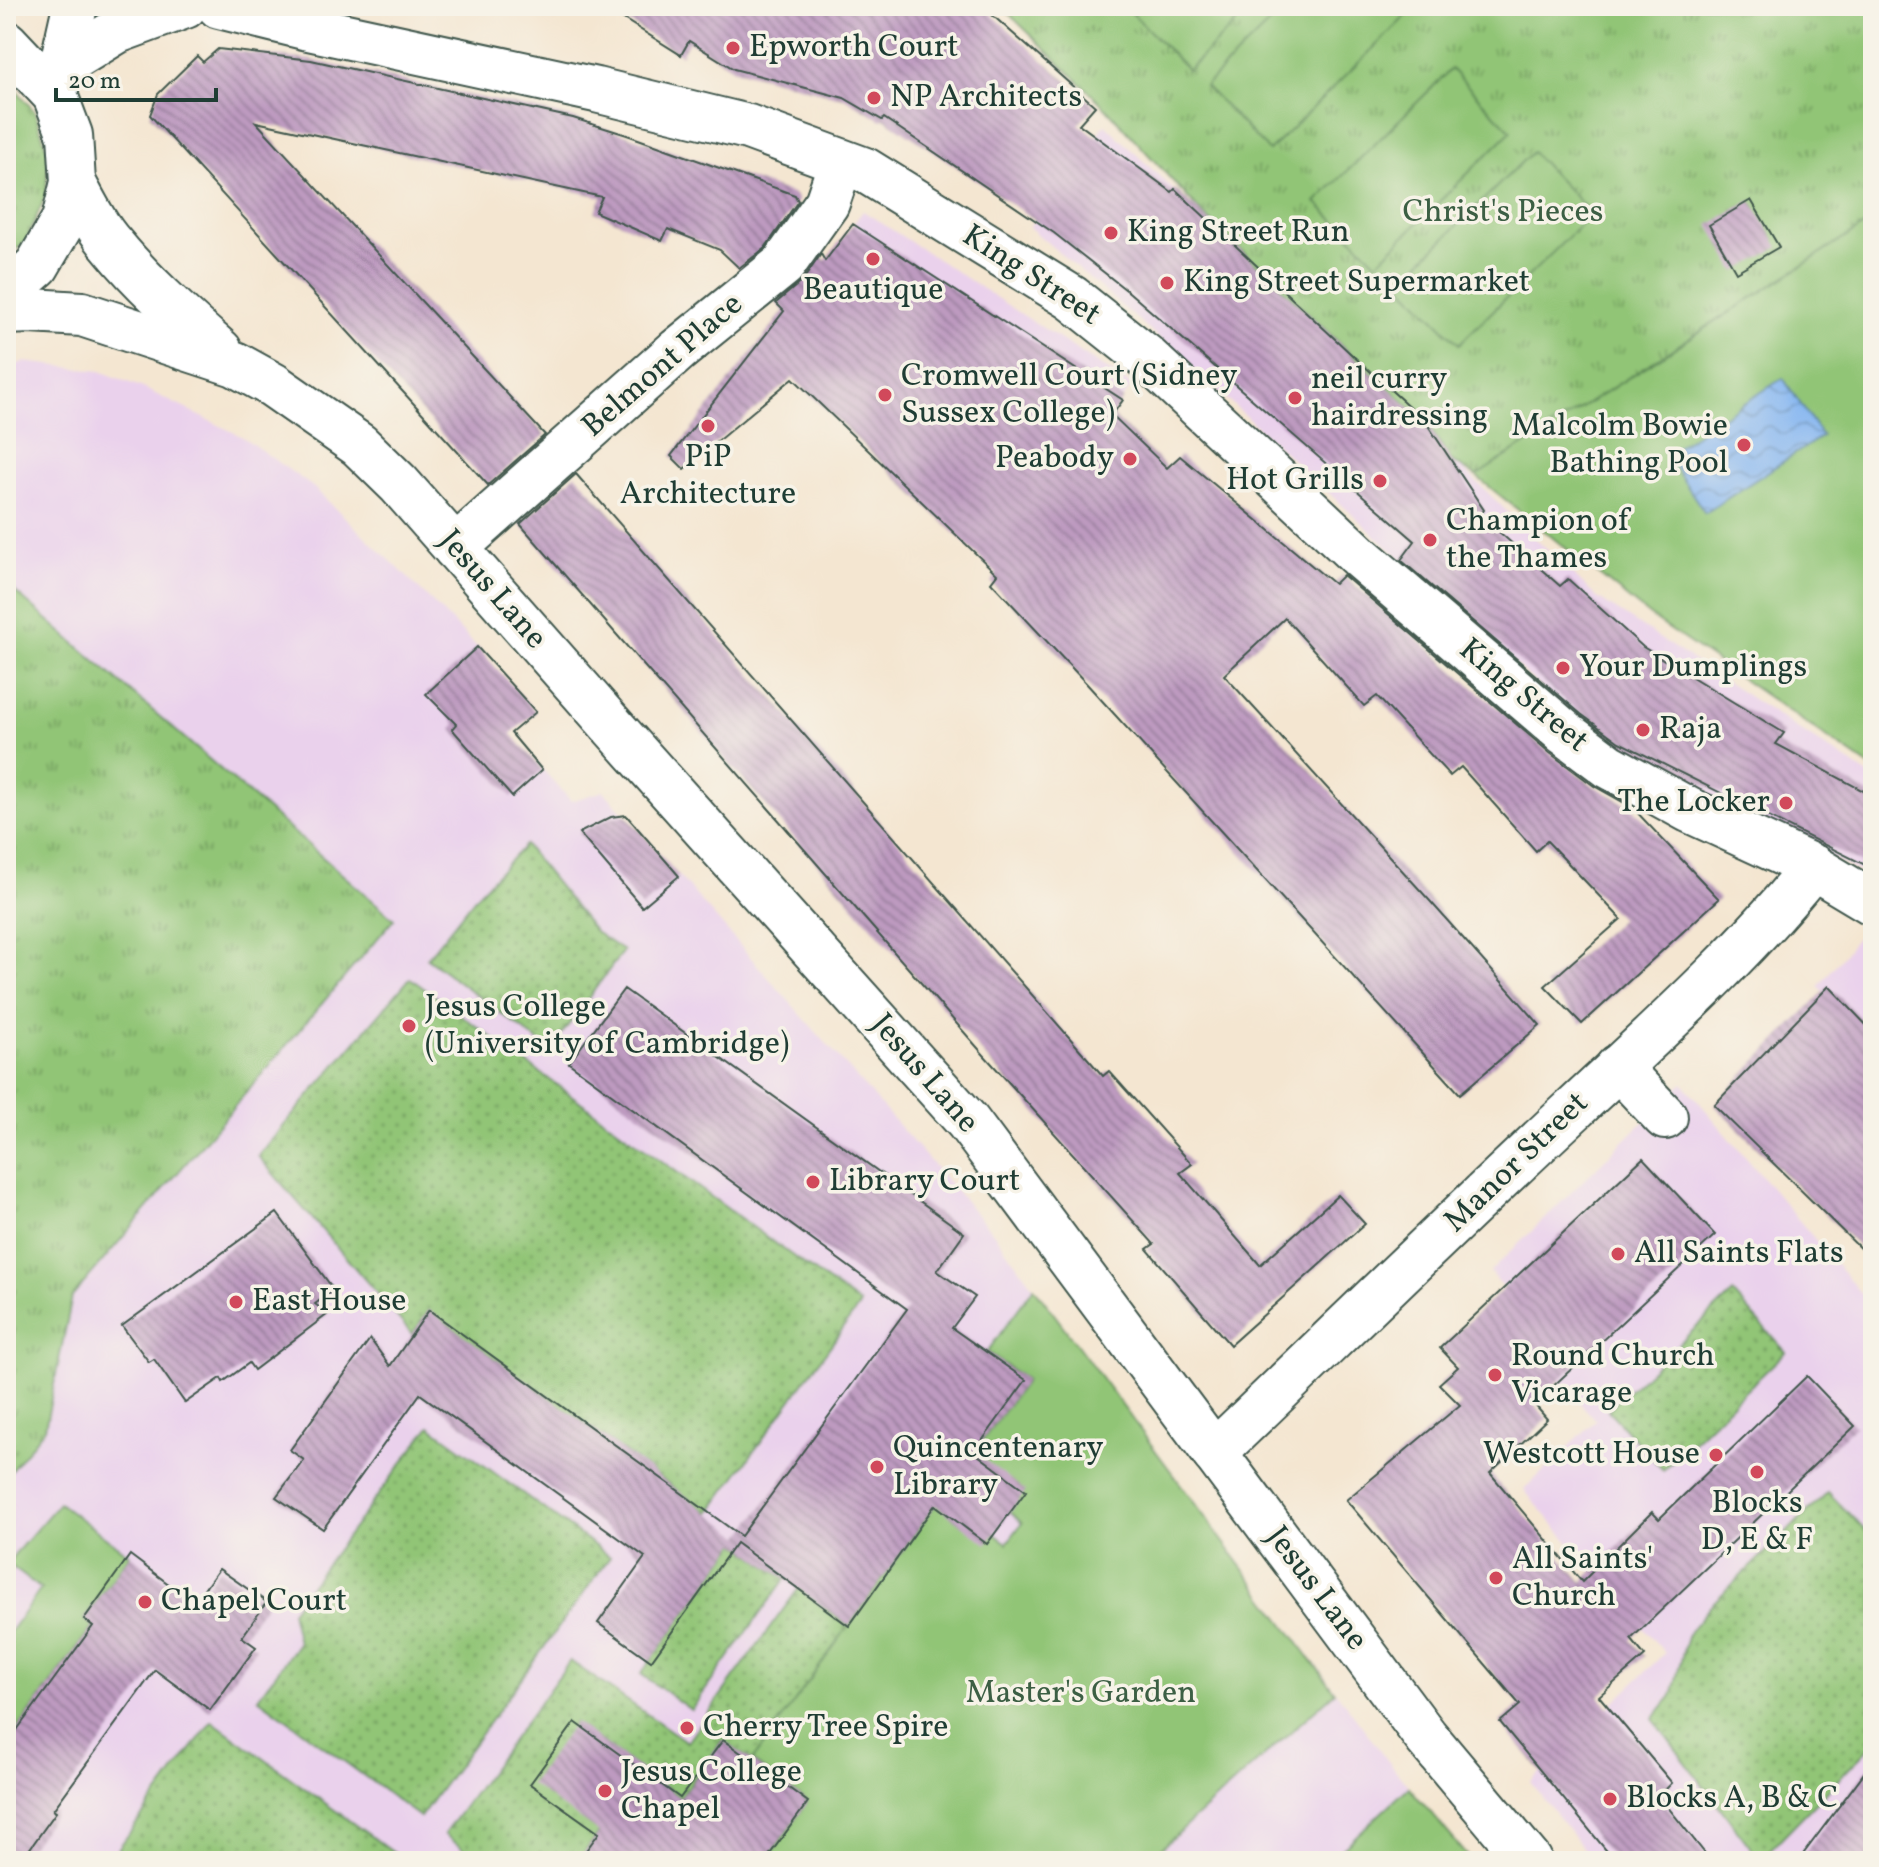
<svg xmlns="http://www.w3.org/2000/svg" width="1879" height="1867" font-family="Vollkorn,serif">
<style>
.built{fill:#ead1ec}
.grass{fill:url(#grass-dots);stroke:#588155;stroke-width:2}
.park{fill:url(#park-tufts);stroke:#588155;stroke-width:2}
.garden{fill:#91c576;stroke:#588155;stroke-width:2}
.water{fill:url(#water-waves);stroke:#527a92;stroke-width:2}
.building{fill:url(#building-back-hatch)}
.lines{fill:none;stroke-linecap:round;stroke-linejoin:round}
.minor-casing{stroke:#3f564c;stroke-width:48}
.minor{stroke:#fff;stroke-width:44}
.poi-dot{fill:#d1495b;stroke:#f7f3e8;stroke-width:3}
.labels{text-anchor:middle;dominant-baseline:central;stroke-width:7;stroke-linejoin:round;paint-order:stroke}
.poi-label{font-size:32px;fill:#1f3d34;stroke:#f7f3e8;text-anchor:start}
.park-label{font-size:32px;fill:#3c5f44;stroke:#f7f3e8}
.street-label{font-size:32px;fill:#1f3d34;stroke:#f7f3e8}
</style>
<defs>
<pattern id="grass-dots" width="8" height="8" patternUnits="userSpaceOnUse" patternTransform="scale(2)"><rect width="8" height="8" fill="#91c576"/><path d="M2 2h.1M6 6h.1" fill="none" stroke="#76a162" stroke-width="1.8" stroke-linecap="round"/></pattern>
<pattern id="park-tufts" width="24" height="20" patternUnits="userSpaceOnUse" patternTransform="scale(2)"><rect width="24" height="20" fill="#91c576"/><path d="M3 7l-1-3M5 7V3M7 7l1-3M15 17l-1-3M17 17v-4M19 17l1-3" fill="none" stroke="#76a162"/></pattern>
<pattern id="water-waves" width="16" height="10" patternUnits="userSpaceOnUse" patternTransform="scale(2)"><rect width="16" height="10" fill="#85b6f1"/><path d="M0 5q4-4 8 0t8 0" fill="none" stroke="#6c95c4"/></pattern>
<pattern id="building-back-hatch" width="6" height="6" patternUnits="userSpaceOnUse" patternTransform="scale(2)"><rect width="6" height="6" fill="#bd9ac0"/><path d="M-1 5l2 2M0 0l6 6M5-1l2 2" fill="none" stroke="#997f9d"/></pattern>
</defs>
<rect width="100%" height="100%" fill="#f7f3e8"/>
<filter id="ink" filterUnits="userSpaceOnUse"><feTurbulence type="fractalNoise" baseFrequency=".0125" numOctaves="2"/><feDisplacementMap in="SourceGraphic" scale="16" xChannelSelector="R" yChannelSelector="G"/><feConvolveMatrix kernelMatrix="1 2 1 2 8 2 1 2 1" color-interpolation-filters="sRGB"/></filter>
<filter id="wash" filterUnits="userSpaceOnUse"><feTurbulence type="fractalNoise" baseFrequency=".006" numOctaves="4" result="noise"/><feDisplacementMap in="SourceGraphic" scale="32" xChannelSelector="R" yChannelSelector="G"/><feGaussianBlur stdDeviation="1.8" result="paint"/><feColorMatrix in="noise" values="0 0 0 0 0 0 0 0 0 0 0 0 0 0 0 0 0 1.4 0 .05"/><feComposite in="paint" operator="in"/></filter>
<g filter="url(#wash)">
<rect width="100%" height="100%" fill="#f4e6d1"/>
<!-- built -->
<g class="built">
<path d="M 1105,124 L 1596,597 L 1873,778 L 1873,879 L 1595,737 L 1171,348 L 1029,227 Z"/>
<path d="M 863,211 L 1132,386 L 1099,430 L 832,252 Z"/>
<path d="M 24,362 L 100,371 L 143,388 L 241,436 L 313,487 L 395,565 L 477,647 L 536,712 L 511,734 L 571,801 L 604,791 L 994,1234 L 1391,1765 L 1472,1861 L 6,1861 L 6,368 Z"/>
<path d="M 1868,924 L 1873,928 L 1873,1028 L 1818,987 Z"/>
<path d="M 1683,1083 L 1873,1308 L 1873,1861 L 1593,1861 L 1530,1782 L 1665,1653 L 1524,1490 L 1596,1420 L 1559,1381 L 1574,1365 L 1490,1272 Z"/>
</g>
<!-- grass -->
<g class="grass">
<path d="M 525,845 L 595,932 L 623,951 L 550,1050 L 427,958 L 477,895 Z"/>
<path d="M 410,978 L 860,1305 L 709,1513 L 429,1311 L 412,1334 L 258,1156 Z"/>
<path d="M 1733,1293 L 1786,1352 L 1663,1470 L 1608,1410 Z"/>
<path d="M 430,1426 L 610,1557 L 420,1817 L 258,1698 L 298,1643 L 291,1611 Z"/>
<path d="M 1828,1492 L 1873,1539 L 1873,1744 L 1760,1860 L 1653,1719 L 1672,1696 L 1687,1636 L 1693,1627 L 1715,1601 Z"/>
<path d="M 736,1543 L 785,1579 L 691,1710 L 641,1674 Z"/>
<path d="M 799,1588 L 849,1626 L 752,1761 L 722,1740 L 680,1798 L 575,1723 L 599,1833 L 578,1861 L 479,1861 L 444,1834 L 570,1661 L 687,1742 Z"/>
<path d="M 212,1721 L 405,1861 L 109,1861 Z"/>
</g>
<!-- park -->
<g class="park">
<path d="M 1001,6 L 1873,6 L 1873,220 L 1476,476 L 1451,460 L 1425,421 L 1350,353 L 1201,212 L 1106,108 Z"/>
<path d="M 6,77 L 35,112 L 48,153 L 46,195 L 26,241 L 6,260 Z"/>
<path d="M 6,584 L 394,919 L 72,1297 L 45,1428 L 6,1477 Z"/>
</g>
<!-- garden -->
<g class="garden">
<path d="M 1129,6 L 1253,6 L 1188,70 L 1127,8 Z"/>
<path d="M 1287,6 L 1396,6 L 1406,16 L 1269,151 L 1205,86 Z"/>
<path d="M 1451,69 L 1511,131 L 1377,263 L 1316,202 Z"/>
<path d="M 1532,152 L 1592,214 L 1459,344 L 1399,283 Z"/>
<path d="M 1873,220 L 1873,769 L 1650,616 L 1476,476 Z"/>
<path d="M 1034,1287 L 1335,1692 L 1147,1861 L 895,1861 L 888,1856 L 869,1855 L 863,1861 L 766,1861 L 807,1802 L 752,1761 L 942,1495 L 1007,1543 L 1022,1523 L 1010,1512 L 974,1452 L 1026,1380 L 987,1352 Z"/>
<path d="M 59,1503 L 130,1555 L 84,1619 L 93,1626 L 6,1745 L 6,1637 L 41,1589 L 7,1563 Z"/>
<path d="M 1409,1787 L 1472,1861 L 1329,1861 Z"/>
</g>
<!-- water -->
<path class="water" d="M 1783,378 L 1822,436 L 1705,513 L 1666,454 Z"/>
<g id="blocks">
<!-- building -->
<g class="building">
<path d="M 603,6 L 982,6 L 1095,106 L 1079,124 L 1172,192 L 1175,189 L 1350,353 L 1425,421 L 1484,510 L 1480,515 L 1560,586 L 1568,579 L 1643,647 L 1784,733 L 1776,744 L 1873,796 L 1873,869 L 1619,742 L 1581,714 L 1401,560 L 1415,541 L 1130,293 L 1054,233 L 884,118 L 882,120 L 844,98 L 734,69 L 689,41 L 681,55 Z"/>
<path d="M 218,49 L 311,60 L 573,118 L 627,135 L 795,195 L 798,201 L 765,248 L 739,268 L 720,250 L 668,229 L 662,241 L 595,212 L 602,197 L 256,122 L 545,435 L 488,485 L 150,115 L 158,94 L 197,56 L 203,62 Z"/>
<path d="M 1751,200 L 1779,247 L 1736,272 L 1709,225 Z"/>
<path d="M 853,224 L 1123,400 L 1112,415 L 1167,468 L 1180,456 L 1334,584 L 1343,575 L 1550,753 L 1594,786 L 1632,807 L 1719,899 L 1582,1024 L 1545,986 L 1621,919 L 1547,841 L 1536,851 L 1461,767 L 1450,776 L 1377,696 L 1364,706 L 1285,618 L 1224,675 L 1430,901 L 1540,1025 L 1460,1094 L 1086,683 L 991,582 L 997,574 L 793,378 L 684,469 L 671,456 L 784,311 L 776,303 L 803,280 L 821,254 L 825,261 Z"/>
<path d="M 576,474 L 1103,1076 L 1109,1071 L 1192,1164 L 1180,1173 L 1260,1265 L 1338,1195 L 1365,1224 L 1230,1345 L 1147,1249 L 1154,1244 L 984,1055 L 520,524 Z"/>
<path d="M 477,647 L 536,712 L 511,733 L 542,770 L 512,797 L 452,729 L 456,724 L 426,694 Z"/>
<path d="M 626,815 L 679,876 L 642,907 L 579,833 L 611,817 Z"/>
<path d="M 1829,986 L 1873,1032 L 1873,1261 L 1714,1105 Z"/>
<path d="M 624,989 L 964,1233 L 937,1271 L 975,1297 L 952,1328 L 1026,1380 L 974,1452 L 1026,1491 L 987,1544 L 935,1505 L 849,1626 L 736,1543 L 651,1661 L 598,1623 L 645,1557 L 420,1394 L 323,1529 L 276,1497 L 304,1460 L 290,1450 L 370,1339 L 390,1366 L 429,1310 L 741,1536 L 907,1309 L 569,1063 Z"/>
<path d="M 1643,1158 L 1715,1235 L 1534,1404 L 1547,1419 L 1490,1473 L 1582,1582 L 1652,1512 L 1659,1519 L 1807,1376 L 1855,1426 L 1631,1639 L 1645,1656 L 1599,1696 L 1672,1783 L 1659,1796 L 1711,1861 L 1615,1861 L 1500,1722 L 1520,1705 L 1346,1500 L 1460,1405 L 1439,1384 L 1458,1367 L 1440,1348 Z"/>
<path d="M 277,1213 L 334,1290 L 315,1304 L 328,1314 L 254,1370 L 249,1363 L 223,1382 L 221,1378 L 185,1403 L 154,1359 L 149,1362 L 122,1326 Z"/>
<path d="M 130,1555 L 194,1603 L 219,1569 L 265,1601 L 266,1603 L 242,1637 L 256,1647 L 210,1710 L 155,1670 L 53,1810 L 56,1812 L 21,1861 L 6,1861 L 6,1745 L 93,1626 L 84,1619 Z"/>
<path d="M 575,1722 L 680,1798 L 723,1740 L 808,1802 L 765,1861 L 578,1861 L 599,1833 L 530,1784 Z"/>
<path d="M 1873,1761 L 1873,1861 L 1798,1861 Z"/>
</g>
</g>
</g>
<g filter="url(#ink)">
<use href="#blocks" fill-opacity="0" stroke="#3f564c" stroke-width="2"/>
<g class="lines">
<defs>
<g id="minor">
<path d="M 219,6 L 304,27 L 596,90 L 748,127 L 865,170 L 1072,298 L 1145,356 L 1360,557 L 1565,733 L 1609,766 L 1689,810 L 1813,867 L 1873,903"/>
<path d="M 6,43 L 55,95 L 70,135 L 73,182 L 64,220 L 37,266 L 6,293"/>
<path d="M 60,66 L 117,31 L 185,6"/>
<path d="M 58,82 L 75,6"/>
<path d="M 73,182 C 85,204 96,227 113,246 C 144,284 183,318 220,351"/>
<path d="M 6,312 L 31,311 L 82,314 L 235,364 L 273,385 L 359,445 L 399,484 L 614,728 L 968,1122 L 1426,1737 L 1530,1861"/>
<path d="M 455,548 L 678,350 L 783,265 L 827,203 L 841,162"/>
<path d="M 1618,1067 L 1665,1117"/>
<path d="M 1214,1453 C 1334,1338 1452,1222 1574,1109 C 1657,1031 1742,956 1813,867"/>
</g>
</defs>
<!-- minor casing -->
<use href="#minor" class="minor-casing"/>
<!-- minor -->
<use href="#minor" class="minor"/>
</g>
</g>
<!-- markers -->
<g class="poi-dot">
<circle cx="733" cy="48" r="8"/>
<circle cx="874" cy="98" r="8"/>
<circle cx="1111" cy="233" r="8"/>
<circle cx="873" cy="259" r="8"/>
<circle cx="1167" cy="283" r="8"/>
<circle cx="885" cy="395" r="8"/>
<circle cx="1295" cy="398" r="8"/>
<circle cx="708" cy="426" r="8"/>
<circle cx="1744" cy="445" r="8"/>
<circle cx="1130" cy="459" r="8"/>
<circle cx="1380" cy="481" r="8"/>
<circle cx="1430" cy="540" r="8"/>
<circle cx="1563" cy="668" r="8"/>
<circle cx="1643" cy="730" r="8"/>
<circle cx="1786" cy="803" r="8"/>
<circle cx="409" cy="1026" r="8"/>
<circle cx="813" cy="1182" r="8"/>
<circle cx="1618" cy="1254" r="8"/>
<circle cx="236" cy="1302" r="8"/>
<circle cx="1495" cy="1375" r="8"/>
<circle cx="1716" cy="1455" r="8"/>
<circle cx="877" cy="1467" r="8"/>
<circle cx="1757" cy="1472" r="8"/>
<circle cx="1496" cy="1578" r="8"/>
<circle cx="145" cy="1602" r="8"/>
<circle cx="687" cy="1728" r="8"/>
<circle cx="605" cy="1791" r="8"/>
<circle cx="1610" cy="1799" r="8"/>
</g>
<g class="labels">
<!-- poi labels -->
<g class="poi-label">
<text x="749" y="48">Epworth Court</text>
<text x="890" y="98">NP Architects</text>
<text x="1127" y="233">King Street Run</text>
<text x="1183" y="283">King Street Supermarket</text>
<text x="873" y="291" text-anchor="middle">Beautique</text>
<text x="901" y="377">Cromwell Court (Sidney<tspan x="901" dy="37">Sussex College)</tspan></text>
<text x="1311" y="380">neil curry<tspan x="1311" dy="37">hairdressing</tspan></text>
<text x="1728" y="427" text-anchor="end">Malcolm Bowie<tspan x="1728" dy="37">Bathing Pool</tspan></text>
<text x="708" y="458" text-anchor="middle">PiP<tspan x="708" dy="37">Architecture</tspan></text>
<text x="1114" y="459" text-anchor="end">Peabody</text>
<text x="1364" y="481" text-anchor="end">Hot Grills</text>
<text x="1446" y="522">Champion of<tspan x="1446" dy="37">the Thames</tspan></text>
<text x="1579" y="668">Your Dumplings</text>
<text x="1659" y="730">Raja</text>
<text x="1770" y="803" text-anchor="end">The Locker</text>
<text x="425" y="1008">Jesus College<tspan x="425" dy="37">(University of Cambridge)</tspan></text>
<text x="829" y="1182">Library Court</text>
<text x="1634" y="1254">All Saints Flats</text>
<text x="252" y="1302">East House</text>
<text x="1511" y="1357">Round Church<tspan x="1511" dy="37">Vicarage</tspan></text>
<text x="893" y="1449">Quincentenary<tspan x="893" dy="37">Library</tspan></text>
<text x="1700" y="1455" text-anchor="end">Westcott House</text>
<text x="1757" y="1504" text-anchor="middle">Blocks<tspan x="1757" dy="37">D, E &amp; F</tspan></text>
<text x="1512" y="1560">All Saints'<tspan x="1512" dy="37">Church</tspan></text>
<text x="161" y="1602">Chapel Court</text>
<text x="703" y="1728">Cherry Tree Spire</text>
<text x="621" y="1773">Jesus College<tspan x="621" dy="37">Chapel</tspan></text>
<text x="1626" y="1799">Blocks A, B &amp; C</text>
</g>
<!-- park labels -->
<g class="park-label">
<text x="1503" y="213">Christ's Pieces</text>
<text x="1081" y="1694">Master's Garden</text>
</g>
<!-- street labels -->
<g class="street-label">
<text transform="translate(1031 276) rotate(33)">King Street</text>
<text transform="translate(663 366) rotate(-41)">Belmont Place</text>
<text transform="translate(492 590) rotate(49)">Jesus Lane</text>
<text transform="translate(1523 696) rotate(40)">King Street</text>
<text transform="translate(924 1074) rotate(49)">Jesus Lane</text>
<text transform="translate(1517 1163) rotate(-44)">Manor Street</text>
<text transform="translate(1316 1589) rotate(53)">Jesus Lane</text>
</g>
</g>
<!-- margin -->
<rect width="1879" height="1867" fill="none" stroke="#f7f3e8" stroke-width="32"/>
<!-- scale -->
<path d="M56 88v12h160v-12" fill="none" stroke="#1f3d34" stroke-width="4"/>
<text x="68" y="88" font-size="24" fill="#1f3d34" stroke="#f7f3e8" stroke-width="6" paint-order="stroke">20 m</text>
</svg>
